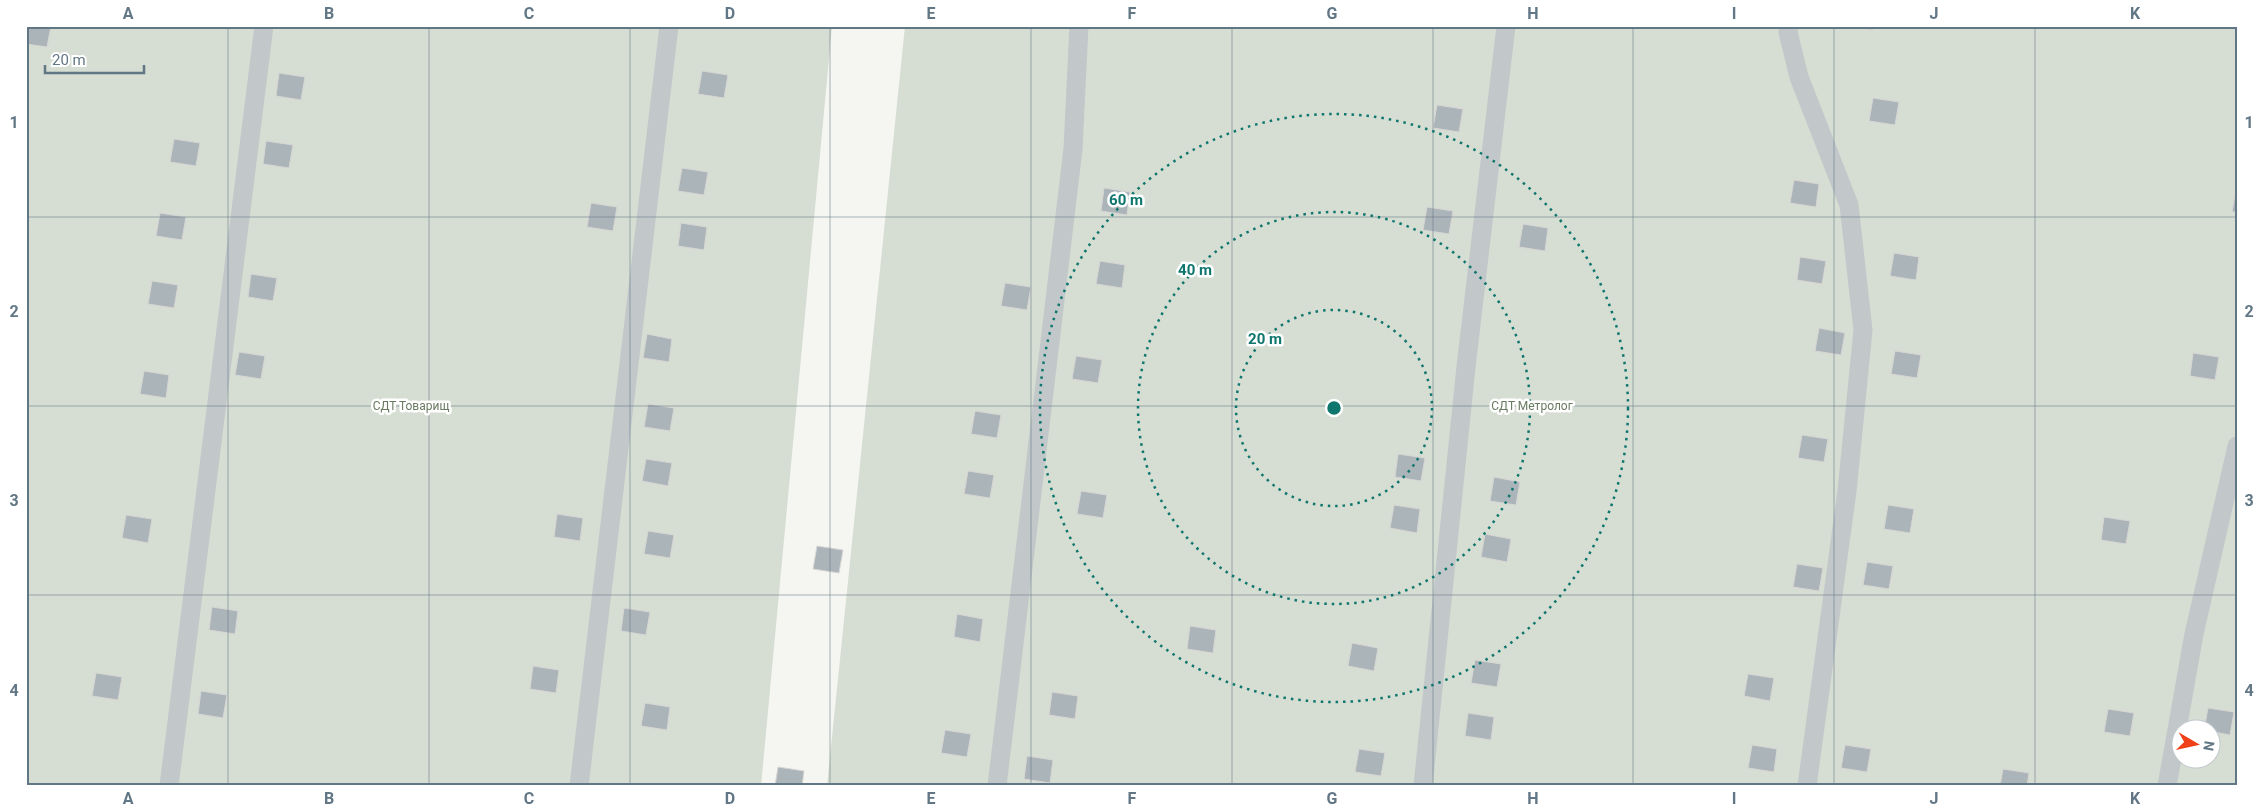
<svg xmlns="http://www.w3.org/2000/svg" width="2263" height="812" font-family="Roboto,sans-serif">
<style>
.green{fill:#d6ddd2;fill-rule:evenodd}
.building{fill:#abb4b9;stroke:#d7d6d4}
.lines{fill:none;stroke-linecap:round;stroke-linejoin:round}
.service{stroke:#c2c7ca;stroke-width:19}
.grid{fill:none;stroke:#627785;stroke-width:1;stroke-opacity:0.55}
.ring{fill:none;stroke:#0f766e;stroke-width:2.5;stroke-dasharray:2.5 5}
.labels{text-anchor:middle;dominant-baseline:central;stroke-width:5;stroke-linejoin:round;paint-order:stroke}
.park-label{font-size:12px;fill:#687b61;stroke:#fff}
.centre{fill:#0f766e;stroke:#fff;stroke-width:2.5}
.ring-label{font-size:15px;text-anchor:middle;font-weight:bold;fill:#0f766e;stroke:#fff;stroke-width:5;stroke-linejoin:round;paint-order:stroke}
.neatline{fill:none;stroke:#627785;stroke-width:2}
.grid-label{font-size:16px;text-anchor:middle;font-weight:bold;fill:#627785}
</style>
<rect width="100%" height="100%" fill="#f5f5f1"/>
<!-- green -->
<g class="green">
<path d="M 26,26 L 832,26 L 761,786 L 26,786 Z"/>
<path d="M 905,26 L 2237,26 L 2237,786 L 827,786 ZM 2180,730 L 2210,730 L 2210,760 L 2180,760 Z"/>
</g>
<!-- building -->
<g class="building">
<path d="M 26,26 L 51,26 L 47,47 L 26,44 Z"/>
<path d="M 1850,26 L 1873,26 L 1873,30 Z"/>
<path d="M 702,71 L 728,75 L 724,98 L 698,94 Z"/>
<path d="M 279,73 L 305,77 L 301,100 L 276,96 Z"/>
<path d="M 1873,98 L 1899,102 L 1895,125 L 1869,121 Z"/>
<path d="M 1437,105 L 1463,109 L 1459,132 L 1433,128 Z"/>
<path d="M 174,139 L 200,143 L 196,166 L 170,162 Z"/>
<path d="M 266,141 L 293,145 L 289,168 L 263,164 Z"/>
<path d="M 682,168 L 708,172 L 704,195 L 678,191 Z"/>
<path d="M 1794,180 L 1819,184 L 1816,207 L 1790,203 Z"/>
<path d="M 1104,188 L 1130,192 L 1127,215 L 1101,211 Z"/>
<path d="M 2236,189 L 2237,189 L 2237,212 L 2232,212 Z"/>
<path d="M 591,203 L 617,207 L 613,231 L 587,227 Z"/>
<path d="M 1427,207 L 1453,211 L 1449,234 L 1423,230 Z"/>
<path d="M 160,213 L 186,217 L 182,240 L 156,236 Z"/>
<path d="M 26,223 L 29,224 L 26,244 Z"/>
<path d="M 681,223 L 707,227 L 704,250 L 678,246 Z"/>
<path d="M 1523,224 L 1548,228 L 1545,251 L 1519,247 Z"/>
<path d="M 1894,253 L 1919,257 L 1916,280 L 1890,276 Z"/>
<path d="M 1800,257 L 1826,261 L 1822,284 L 1797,280 Z"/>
<path d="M 1100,261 L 1125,265 L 1122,288 L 1096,284 Z"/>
<path d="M 251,274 L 277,278 L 273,301 L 248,297 Z"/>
<path d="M 152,281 L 178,285 L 174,308 L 148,304 Z"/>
<path d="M 1005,283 L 1031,287 L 1027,310 L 1001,306 Z"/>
<path d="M 1819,328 L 1845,333 L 1841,355 L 1815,351 Z"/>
<path d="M 647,334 L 672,339 L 669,362 L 643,358 Z"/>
<path d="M 1895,351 L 1921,355 L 1917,378 L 1891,374 Z"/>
<path d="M 239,352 L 265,356 L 261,379 L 235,375 Z"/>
<path d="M 2193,353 L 2219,357 L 2215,380 L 2190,376 Z"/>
<path d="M 1076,356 L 1102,360 L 1098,383 L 1072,379 Z"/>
<path d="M 144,371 L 169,375 L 166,398 L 140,394 Z"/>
<path d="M 648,404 L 674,408 L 670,431 L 644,427 Z"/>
<path d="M 975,411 L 1001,415 L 997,438 L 971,434 Z"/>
<path d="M 1802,435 L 1828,439 L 1824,462 L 1798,458 Z"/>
<path d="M 1398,454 L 1425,458 L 1421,481 L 1395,477 Z"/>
<path d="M 646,459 L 672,463 L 668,486 L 642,481 Z"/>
<path d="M 968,471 L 994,475 L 990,498 L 964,494 Z"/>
<path d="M 1494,477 L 1520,482 L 1516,505 L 1490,501 Z"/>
<path d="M 1081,491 L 1107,495 L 1103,518 L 1077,514 Z"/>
<path d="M 1394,505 L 1420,509 L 1417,533 L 1390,528 Z"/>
<path d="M 1888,505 L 1914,509 L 1910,533 L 1884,529 Z"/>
<path d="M 557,514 L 583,518 L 580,541 L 554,537 Z"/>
<path d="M 126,515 L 152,519 L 148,543 L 122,538 Z"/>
<path d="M 2104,517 L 2130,521 L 2126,544 L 2101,540 Z"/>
<path d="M 648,531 L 674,535 L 670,558 L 644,554 Z"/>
<path d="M 1485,534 L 1511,539 L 1507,562 L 1481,557 Z"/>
<path d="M 817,546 L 843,550 L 839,573 L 813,569 Z"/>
<path d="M 1867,562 L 1893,566 L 1889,589 L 1863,585 Z"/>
<path d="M 1797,564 L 1823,568 L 1819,591 L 1793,587 Z"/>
<path d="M 212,607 L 238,611 L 235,634 L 209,630 Z"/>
<path d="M 624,608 L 650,612 L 646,635 L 621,631 Z"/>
<path d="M 957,614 L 983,619 L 980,642 L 954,637 Z"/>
<path d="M 1190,626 L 1216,630 L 1213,653 L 1187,649 Z"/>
<path d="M 1352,643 L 1378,648 L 1374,671 L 1348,666 Z"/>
<path d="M 1475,660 L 1501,664 L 1497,687 L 1471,683 Z"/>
<path d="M 533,666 L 559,670 L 556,693 L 530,689 Z"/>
<path d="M 96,673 L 122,677 L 118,700 L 92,696 Z"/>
<path d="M 1748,674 L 1774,678 L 1770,701 L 1744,696 Z"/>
<path d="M 201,691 L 227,695 L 223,718 L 198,714 Z"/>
<path d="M 1052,692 L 1078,696 L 1075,719 L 1049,715 Z"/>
<path d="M 645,703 L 670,707 L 667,730 L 641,726 Z"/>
<path d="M 2208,708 L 2234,712 L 2230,735 L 2204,730 Z"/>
<path d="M 2108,709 L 2134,713 L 2130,736 L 2104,732 Z"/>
<path d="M 1468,713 L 1494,717 L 1491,740 L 1465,736 Z"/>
<path d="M 945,730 L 971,734 L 967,757 L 941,753 Z"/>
<path d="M 1752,745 L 1777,749 L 1774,772 L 1748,768 Z"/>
<path d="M 1845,745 L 1871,749 L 1867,772 L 1841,768 Z"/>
<path d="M 1359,749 L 1385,753 L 1381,776 L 1355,772 Z"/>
<path d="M 1027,756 L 1053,760 L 1050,783 L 1024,779 Z"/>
<path d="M 778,767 L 804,771 L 802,786 L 775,786 Z"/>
<path d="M 2003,769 L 2029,773 L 2027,786 L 2000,786 Z"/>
</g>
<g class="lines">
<!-- service -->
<g class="service">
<path d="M 1789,26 L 1788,32 L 1799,77 L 1849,205 L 1863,330 L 1847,491 L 1807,786"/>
<path d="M 169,786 L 264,26"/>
<path d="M 579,786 L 669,26"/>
<path d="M 997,786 L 1073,149 L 1079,26"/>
<path d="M 1423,786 L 1466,367 L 1506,26"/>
<path d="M 2167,786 L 2194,634 L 2237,446"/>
</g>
</g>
<!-- grid -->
<path class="grid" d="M 228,26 L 228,786M 429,26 L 429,786M 630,26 L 630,786M 830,26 L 830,786M 1031,26 L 1031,786M 1232,26 L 1232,786M 1433,26 L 1433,786M 1633,26 L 1633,786M 1834,26 L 1834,786M 2035,26 L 2035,786M 26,217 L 2237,217M 26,406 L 2237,406M 26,595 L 2237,595"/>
<!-- distance rings -->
<g class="ring">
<circle cx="1334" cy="408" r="98"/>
<circle cx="1334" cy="408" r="196"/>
<circle cx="1334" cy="408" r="294"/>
</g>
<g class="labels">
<!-- park labels -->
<g class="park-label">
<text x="411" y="406">СДТ Товарищ</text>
<text x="1532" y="406">СДТ Метролог</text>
</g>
</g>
<circle cx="1334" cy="408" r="8" class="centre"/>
<g class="ring-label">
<text x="1126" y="205">60 m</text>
<text x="1195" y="275">40 m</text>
<text x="1265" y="344">20 m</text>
</g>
<!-- border -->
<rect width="2263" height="812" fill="none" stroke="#ffffff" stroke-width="55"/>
<!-- north arrow -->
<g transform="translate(2196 744) rotate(99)"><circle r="24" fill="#ffffff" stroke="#c0c9ce"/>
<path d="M0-4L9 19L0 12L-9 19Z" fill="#ef4017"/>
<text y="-8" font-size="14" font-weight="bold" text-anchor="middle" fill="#627785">N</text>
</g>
<!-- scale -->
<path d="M45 65v8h99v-8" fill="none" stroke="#627785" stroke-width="2.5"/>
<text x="52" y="65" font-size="15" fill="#627785" stroke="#ffffff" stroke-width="4" paint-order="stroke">20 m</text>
<rect x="28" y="28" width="2208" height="756" class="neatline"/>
<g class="grid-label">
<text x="128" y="19">A</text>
<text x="329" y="19">B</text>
<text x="529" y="19">C</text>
<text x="730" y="19">D</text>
<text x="931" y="19">E</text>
<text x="1132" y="19">F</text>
<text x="1332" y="19">G</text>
<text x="1533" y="19">H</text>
<text x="1734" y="19">I</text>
<text x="1934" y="19">J</text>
<text x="2135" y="19">K</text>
<text x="14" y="128">1</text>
<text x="2249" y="128">1</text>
<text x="14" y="317">2</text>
<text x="2249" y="317">2</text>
<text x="14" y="506">3</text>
<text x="2249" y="506">3</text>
<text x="14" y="696">4</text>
<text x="2249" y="696">4</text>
<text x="128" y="804">A</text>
<text x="329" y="804">B</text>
<text x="529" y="804">C</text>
<text x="730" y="804">D</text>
<text x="931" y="804">E</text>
<text x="1132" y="804">F</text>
<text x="1332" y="804">G</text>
<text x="1533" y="804">H</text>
<text x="1734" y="804">I</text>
<text x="1934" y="804">J</text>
<text x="2135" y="804">K</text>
</g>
</svg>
